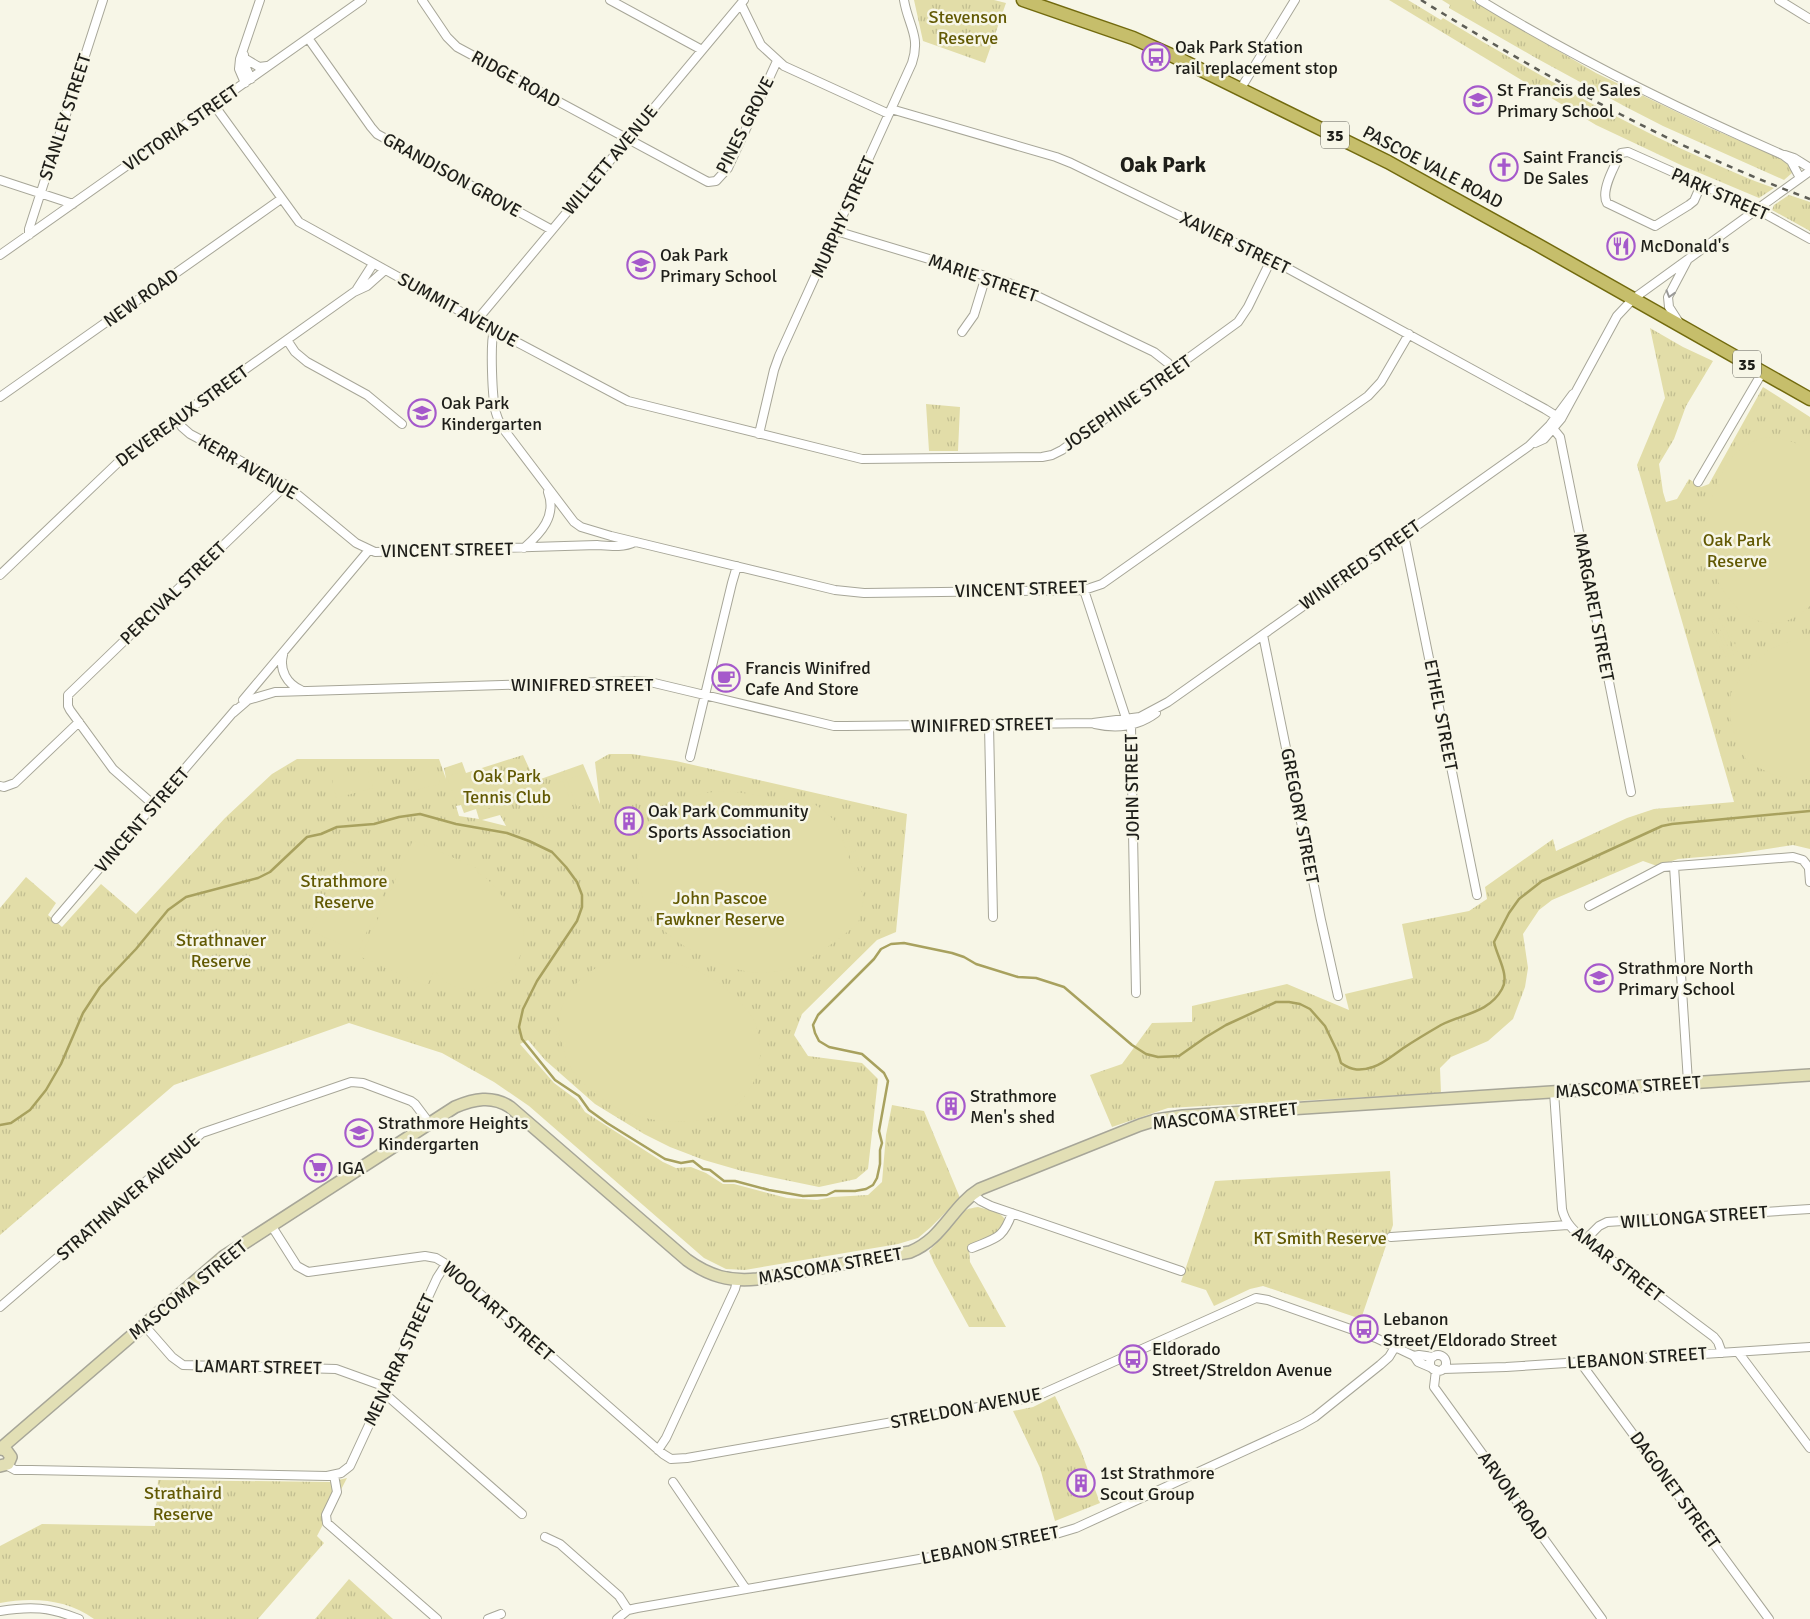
<svg xmlns="http://www.w3.org/2000/svg" width="1810" height="1619" font-family="Signika,sans-serif">
<defs>
<pattern id="grass-tufts" width="24" height="20" patternUnits="userSpaceOnUse" patternTransform="scale(1.25)"><rect width="24" height="20" fill="#e2dda8"/><path d="M3 7l-1-3M5 7V3M7 7l1-3M15 17l-1-3M17 17v-4M19 17l1-3" fill="none" stroke="#c1bd90"/></pattern>
</defs>
<rect width="100%" height="100%" fill="#f7f6e7"/>
<path fill="url(#grass-tufts)" fill-rule="evenodd" d="M914,0H994L1006,3L985,63L923,41Z
M1389,0H1408L1441,20L1443,18C1528,69 1613,118 1704,159C1727,169 1750,180 1774,188L1759,198L1683,166L1596,125Z
M1442,0H1472L1596,73L1710,128L1785,160L1792,168V173L1784,180L1663,126L1626,107L1536,58L1449,8L1450,5Z
M1789,195L1810,202V231L1772,210L1774,205Z
M1650,328L1683,347L1713,361L1686,406L1674,439L1659,464L1663,492L1666,502L1677,499L1689,479L1701,487L1709,484L1763,387L1810,417V849L1793,845L1735,854L1678,859L1657,866L1643,861L1552,900L1539,910L1523,934L1528,968L1525,987L1513,1019L1488,1041L1451,1057L1440,1068L1441,1093L1168,1108L1112,1127L1090,1075L1122,1064L1152,1023L1192,1022V1006L1287,984L1349,1010L1345,994L1413,978L1402,924L1469,911L1487,899L1485,887L1553,839L1556,851L1627,818L1654,809L1734,802L1637,465L1665,398Z
M926,404L960,407L958,451H929Z
M609,754H632L676,761L907,814L896,932L877,940L802,1014L794,1035L808,1056L862,1063L878,1079L868,1169L856,1179L819,1187L742,1171L704,1160L670,1147L644,1134L595,1104L545,1060L528,1040L520,1044L554,1083L577,1100L585,1112L663,1162L676,1168L691,1167L706,1173L723,1184H734L787,1198L817,1200L832,1197L868,1195L882,1182L886,1135L892,1105L924,1111L960,1198L931,1227L918,1238L898,1244L745,1270L726,1269L704,1258L529,1106L494,1082L442,1053L349,1023L174,1085L0,1235V908L26,877L56,903L48,915L62,927L101,884L136,914L225,818L272,774L297,759H439L446,779L444,768L462,762L466,773L523,755L535,781L583,764L600,804L595,762ZM461,805L464,813L476,809L479,819L459,816L456,806ZM500,815L506,826L482,820Z
M1390,1171L1393,1225L1361,1319L1263,1286L1250,1289L1214,1306L1206,1290L1181,1282L1215,1181Z
M978,1207C985,1209 995,1211 1001,1215C1018,1228 977,1243 969,1247L970,1262L1006,1327H969L934,1263L929,1251C941,1240 955,1217 966,1210C970,1208 973,1208 978,1207Z
M1055,1396L1081,1451L1100,1503L1055,1521L1040,1468L1013,1411L1033,1407Z
M347,1478L317,1536L324,1543L258,1619H94C67,1599 32,1597 0,1603V1546L42,1524L155,1526L158,1480L330,1482Z
M349,1579L393,1619H315Z"/>
<path fill="#e2dda8" d="M1765,437C1783,439 1797,440 1810,454V606C1762,650 1719,601 1707,553C1702,532 1708,509 1715,489C1724,463 1738,445 1765,437Z
M1723,615L1738,652L1736,653L1720,616Z
M1719,618L1734,655L1732,656L1716,619Z
M1716,619L1731,656L1729,657L1713,620Z
M1711,620L1726,657L1724,658L1708,621Z
M1810,637V779H1795L1776,776L1749,763L1738,748L1730,717L1731,693L1746,670L1770,649L1793,640Z
M435,765L440,784L403,793L399,775Z
M517,768L527,795L514,800L504,772Z
M368,769L373,788L336,798L332,779Z
M460,772L470,800L457,804L447,777Z
M500,774L510,801L497,806L488,778Z
M580,775L590,803L577,807L567,780Z
M483,779L493,807L480,811L470,784Z
M563,781L573,808L560,813L551,785Z
M547,787L557,815L544,819L534,792Z
M728,791L800,801L812,803L822,809L835,821L864,898L858,924C832,943 805,968 773,972C755,975 737,970 721,964C697,954 670,941 655,920C642,901 634,878 638,855C640,845 641,835 647,826C663,800 699,792 728,791Z
M849,833L864,874L862,875L847,834Z
M845,834L860,875L857,876L842,835Z
M413,840L479,869L477,872C488,878 495,887 502,896C509,904 517,911 521,920C535,960 496,1000 456,987C447,984 441,977 434,971L427,986L361,957Z
M343,858L390,878L358,952L311,931Z
M645,958C682,962 714,974 739,1001C744,1007 750,1012 753,1019C769,1052 758,1094 726,1112C707,1122 683,1123 663,1121C638,1118 617,1111 597,1095C586,1086 574,1075 567,1061C564,1056 565,1049 562,1043C558,1036 551,1029 546,1022L548,1020L560,1036C553,1003 579,972 610,962C622,959 633,959 645,958Z"/>
<g fill="none" stroke-linecap="round" stroke-linejoin="round">
<path stroke="#a8a15e" stroke-width="2.5" d="M0,1125L11,1123L30,1110L46,1090L61,1064L83,1013L100,987L136,949L168,910L186,897L258,878L270,872L307,837L321,834L337,827L374,824L399,817L420,814L456,824L507,833L529,841L552,852L566,867L577,882L582,895V907L577,921L537,981L523,1009L519,1027L522,1039L555,1080L579,1096L589,1110L607,1123L665,1159L681,1163L693,1161L703,1169L710,1170L724,1181H735L769,1190L803,1196L827,1195L835,1191H855L866,1189L873,1185L877,1178L880,1164V1150L882,1143L879,1131L888,1081L884,1073L862,1054L829,1047L819,1041L815,1033L813,1025L818,1015L874,959L881,949L891,944L904,943L952,953L964,957L976,964L1018,977L1036,978L1064,987L1132,1045L1146,1054L1158,1057L1179,1056L1206,1037L1226,1025L1276,1002H1289L1300,1004L1310,1009L1325,1026L1338,1053L1341,1063C1352,1071 1361,1071 1373,1067C1385,1063 1394,1054 1405,1047C1417,1039 1429,1032 1441,1025C1462,1014 1489,1013 1502,989C1510,975 1497,957 1494,942L1509,913L1519,899L1542,881L1662,826L1672,824L1810,811"/>
<g stroke="#a7a698" stroke-width="10">
<path id="street" d="M422,0L447,37L457,47L708,182L716,181L728,168L777,61
M610,0L702,50
M1480,0C1578,60 1678,109 1783,155L1791,161L1800,178
M1779,0L1810,19
M741,4L761,45L784,66L889,114
M308,38L371,127L377,134L552,230
M244,55V63L251,79
M244,58L259,67L267,66
M245,83L239,69L240,59L260,0
M1241,88L1295,0
M214,105L299,222L494,330L628,401L862,459L1042,457L1052,455L1062,450L1238,322L1248,307L1271,260
M891,109L1056,157L1071,163L1287,268L1545,409L1561,419
M1785,155L1794,158L1810,168
M0,180L73,204
M1701,185L1694,201L1689,205L1655,226L1607,203C1600,191 1615,165 1621,153L1628,152L1758,210L1810,239
M836,231L1012,284L1154,352L1168,363L1173,370
M29,235V229L103,0
M0,255L362,0
M357,289L373,264
M477,320L744,0
M1678,321L1669,307L1668,297L1687,261
M494,330C490,343 492,399 496,413C498,420 501,426 505,431L574,522L581,527L611,536L835,590L864,593L1084,590L1102,584L1368,396L1381,382L1409,334
M962,332L974,315L986,276
M287,340L295,352L307,362L367,395L402,424
M0,397L281,199
M176,418L182,427L190,434L286,485L356,543L375,552L597,545C610,546 623,548 635,542
M1551,426L1560,437L1631,792
M759,434L774,370L779,356L912,63C921,36 908,25 904,0
M1535,443L1544,439L1561,419L1617,316L1633,299L1810,171
M1698,482L1762,373
M1404,535L1477,895
M524,548C541,533 557,516 548,492
M0,575L129,452L354,292L367,286L385,270
M1084,590L1126,718L1131,726L1136,993
M1263,635L1321,920L1338,996
M283,655C279,670 287,684 301,690
M243,700L369,550
M233,713L248,700L275,692L636,681L650,682L692,692L834,726H846L1093,723L1140,717L1168,702L1529,446L1550,425L1573,394
M1095,724C1117,729 1137,727 1156,713
M989,725L993,917
M690,757L732,583L737,566
M0,786L4,787L15,783L79,722
M155,806L113,769L70,710L68,706V695L286,485
M1674,866L1688,1082
M1809,869L1810,882
M1589,906L1663,867L1793,857L1803,860L1810,869
M56,919L236,709
M1554,1092L1562,1209C1565,1223 1574,1231 1585,1240L1714,1337L1718,1342L1722,1353
M972,1194L981,1201L991,1206L1181,1271
M271,1225L297,1266L308,1272L425,1256L436,1258L446,1264L663,1454L671,1459L687,1458L1035,1397L1256,1298L1268,1300L1376,1338L1414,1356L1418,1362L1432,1368
M1391,1237L1568,1225
M1585,1240L1599,1226L1607,1222L1810,1209
M972,1248C996,1238 1003,1239 1012,1213
M0,1307L202,1133L351,1082L363,1083L411,1101L415,1104L430,1124
M144,1325L172,1357L183,1365L336,1369L386,1387
M1738,1352L1810,1448
M1430 1363a8 8 0 1 1 16 0a8 8 0 1 1-16 0Z
M1414,1356L1419,1355L1433,1357
M1580,1362L1769,1619
M1443,1369L1506,1367L1810,1347
M1436,1370L1434,1387L1602,1619
M384,1393L522,1514
M658,1450L666,1438L735,1289L737,1281
M6,1465L15,1470H31L327,1476L341,1473L350,1466L437,1278L446,1264
M334,1475L337,1492L326,1515L327,1523L437,1619
M673,1482L746,1589
M545,1537L560,1544L619,1596L628,1610
M0,1611C31,1606 50,1607 79,1619
M488,1619L501,1614
M617,1619L628,1610L637,1608L1046,1537L1076,1528L1301,1425L1315,1417L1380,1365L1389,1357L1395,1347"/>
</g>
<g stroke="#a7a698" stroke-width="14">
<path id="secondary" d="M0,1449L223,1257L455,1107C474,1099 492,1095 510,1107L687,1260C709,1276 730,1282 757,1279L910,1252C944,1238 951,1207 980,1189L1140,1125L1156,1120L1183,1116L1810,1075
M0,1449L6,1450L11,1457L8,1464L0,1466"/>
</g>
<g stroke="#726a0e" stroke-width="15">
<path id="primary" d="M1023,0L1133,38L1171,55L1388,162L1538,245L1810,399"/>
</g>
<use href="#street" stroke="#fff" stroke-width="8"/>
<use href="#secondary" stroke="#e2dfb5" stroke-width="11"/>
<use href="#primary" stroke="#c6be6b" stroke-width="12"/>
<path stroke="#5e5e56" stroke-width="2.5" stroke-dasharray="6 6" stroke-linecap="butt" d="M1421,0C1545,77 1673,148 1810,199"/>
</g>
<defs><path id="oneway-chevron" d="M-2-3.5L2.5 0L-2 3.5" fill="none" stroke-width="1.6" stroke-linecap="round" stroke-linejoin="round" transform="scale(1.25)"/></defs>
<use stroke="#9a9a98" href="#oneway-chevron" transform="translate(1670 294) rotate(107)"/>
<defs>
<g id="bus-ring" transform="scale(1.4375)"><circle r="9.5" fill="#f7f6e7" stroke="#a559cb" stroke-width="1.5"/><path d="M-5-6H5V4H4V6H2V4H-2V6H-4V4H-5ZM-3.5-4V0h7V-4ZM-3.5 1.2v1.5H-2V1.2ZM2 1.2v1.5H3.5V1.2Z" fill="#a559cb"/></g>
<g id="school-ring" transform="scale(1.4375)"><circle r="9.5" fill="#f7f6e7" stroke="#a559cb" stroke-width="1.5"/><path d="M0-5L7-2L0 1L-7-2ZM-4 1L0 2.5L4 1V4Q0 6-4 4Z" fill="#a559cb"/></g>
<g id="church-ring" transform="scale(1.4375)"><circle r="9.5" fill="#f7f6e7" stroke="#a559cb" stroke-width="1.5"/><path d="M-1.2-6h2.4v3.5h3.3v2.4h-3.3V6h-2.4V-.1h-3.3v-2.4h3.3Z" fill="#a559cb"/></g>
<g id="restaurant-ring" transform="scale(1.4375)"><circle r="9.5" fill="#f7f6e7" stroke="#a559cb" stroke-width="1.5"/><path d="M-5-6h1v4h1v-4h1v4h1v-4h1v5L-1.5 .5V6h-2V.5L-5-1ZM5-6V6H3V1.5H1.5Q1.5-4 5-6Z" fill="#a559cb"/></g>
<g id="cafe-ring" transform="scale(1.4375)"><circle r="9.5" fill="#f7f6e7" stroke="#a559cb" stroke-width="1.5"/><path d="M-5.5-4.5H6V0H3Q3 3.5 0 3.5H-2.5Q-5.5 3.5-5.5 0ZM3-3.2v2h1.7v-2ZM-6 4.5H4V6H-6Z" fill="#a559cb"/></g>
<g id="building-ring" transform="scale(1.4375)"><circle r="9.5" fill="#f7f6e7" stroke="#a559cb" stroke-width="1.5"/><path d="M-4-6H4V6H1V3H-1V6H-4ZM-2.5-4.3h1.7v1.8h-1.7ZM.8-4.3h1.7v1.8H.8ZM-2.5-1h1.7V.8h-1.7ZM.8-1h1.7V.8H.8Z" fill="#a559cb"/></g>
<g id="supermarket-ring" transform="scale(1.4375)"><circle r="9.5" fill="#f7f6e7" stroke="#a559cb" stroke-width="1.5"/><path d="M-6-5.5h2.5l.6 2H6L4.5 2H-2.5L-4.4-4H-6ZM-1.5 3.2a1.3 1.3 0 1 0 .1 0ZM3 3.2a1.3 1.3 0 1 0 .1 0Z" fill="#a559cb"/></g>
</defs>
<g fill-rule="evenodd">
<use href="#bus-ring" x="1156" y="57"/>
<use href="#school-ring" x="1478" y="100"/>
<use href="#church-ring" x="1504" y="167"/>
<use href="#restaurant-ring" x="1621" y="246"/>
<use href="#school-ring" x="641" y="265"/>
<use href="#school-ring" x="422" y="413"/>
<use href="#cafe-ring" x="726" y="678"/>
<use href="#building-ring" x="629" y="821"/>
<use href="#school-ring" x="1599" y="978"/>
<use href="#building-ring" x="951" y="1106"/>
<use href="#school-ring" x="359" y="1133"/>
<use href="#supermarket-ring" x="318" y="1168"/>
<use href="#bus-ring" x="1364" y="1329"/>
<use href="#bus-ring" x="1133" y="1359"/>
<use href="#building-ring" x="1081" y="1483"/>
</g>
<g text-anchor="middle" stroke-width="5" stroke-linejoin="round" paint-order="stroke">
<g fill="#f7f6e7" stroke="#5f5f57" stroke-width="1">
<rect x="1321" y="121.5" width="28" height="27" rx="4"/>
<rect x="1733" y="350.5" width="28" height="27" rx="4"/>
</g>
<g font-size="16" font-weight="bold" fill="#1e1e19">
<text x="1335" y="141">35</text>
<text x="1747" y="370">35</text>
</g>
<g font-size="18" fill="#625903" stroke="#f7f6e7">
<text x="968" y="23">Stevenson<tspan x="968" dy="21">Reserve</tspan></text>
<text x="1737" y="546">Oak Park<tspan x="1737" dy="21">Reserve</tspan></text>
<text x="507" y="782">Oak Park<tspan x="507" dy="21">Tennis Club</tspan></text>
<text x="344" y="887">Strathmore<tspan x="344" dy="21">Reserve</tspan></text>
<text x="720" y="904">John Pascoe<tspan x="720" dy="21">Fawkner Reserve</tspan></text>
<text x="221" y="946">Strathnaver<tspan x="221" dy="21">Reserve</tspan></text>
<text x="1320" y="1244">KT Smith Reserve</text>
<text x="183" y="1499">Strathaird<tspan x="183" dy="21">Reserve</tspan></text>
</g>
<g font-size="18" fill="#1e1e19" stroke="#f7f6e7" text-anchor="start">
<text x="1175" y="53">Oak Park Station<tspan x="1175" dy="21">rail replacement stop</tspan></text>
<text x="1497" y="96">St Francis de Sales<tspan x="1497" dy="21">Primary School</tspan></text>
<text x="1523" y="163">Saint Francis<tspan x="1523" dy="21">De Sales</tspan></text>
<text x="1640" y="252">McDonald's</text>
<text x="660" y="261">Oak Park<tspan x="660" dy="21">Primary School</tspan></text>
<text x="441" y="409">Oak Park<tspan x="441" dy="21">Kindergarten</tspan></text>
<text x="745" y="674">Francis Winifred<tspan x="745" dy="21">Cafe And Store</tspan></text>
<text x="648" y="817">Oak Park Community<tspan x="648" dy="21">Sports Association</tspan></text>
<text x="1618" y="974">Strathmore North<tspan x="1618" dy="21">Primary School</tspan></text>
<text x="970" y="1102">Strathmore<tspan x="970" dy="21">Men's shed</tspan></text>
<text x="378" y="1129">Strathmore Heights<tspan x="378" dy="21">Kindergarten</tspan></text>
<text x="337" y="1174">IGA</text>
<text x="1383" y="1325">Lebanon<tspan x="1383" dy="21">Street/Eldorado Street</tspan></text>
<text x="1152" y="1355">Eldorado<tspan x="1152" dy="21">Street/Streldon Avenue</tspan></text>
<text x="1100" y="1479">1st Strathmore<tspan x="1100" dy="21">Scout Group</tspan></text>
</g>
<g font-size="18" fill="#1e1e19" stroke="#f7f6e7">
<text transform="translate(516 79) rotate(29)" y="6">RIDGE ROAD</text>
<text transform="translate(65 117) rotate(-72)" y="6">STANLEY STREET</text>
<text transform="translate(745 125) rotate(-63)" y="6">PINES GROVE</text>
<text transform="translate(181 128) rotate(-35)" y="6">VICTORIA STREET</text>
<text transform="translate(610 160) rotate(-50)" y="6">WILLETT AVENUE</text>
<text transform="translate(1433 167) rotate(28)" y="6">PASCOE VALE ROAD</text>
<text transform="translate(452 175) rotate(29)" y="6">GRANDISON GROVE</text>
<text transform="translate(1720 194) rotate(24)" y="6">PARK STREET</text>
<text transform="translate(843 217) rotate(-66)" y="6">MURPHY STREET</text>
<text transform="translate(1235 243) rotate(26)" y="6">XAVIER STREET</text>
<text transform="translate(983 278) rotate(19)" y="6">MARIE STREET</text>
<text transform="translate(141 298) rotate(-35)" y="6">NEW ROAD</text>
<text transform="translate(458 310) rotate(29)" y="6">SUMMIT AVENUE</text>
<text transform="translate(1127 403) rotate(-35)" y="6">JOSEPHINE STREET</text>
<text transform="translate(182 416) rotate(-36)" y="6">DEVEREAUX STREET</text>
<text transform="translate(248 467) rotate(30)" y="6">KERR AVENUE</text>
<text transform="translate(447 550) rotate(-1)" y="6">VINCENT STREET</text>
<text transform="translate(1360 565) rotate(-35)" y="6">WINIFRED STREET</text>
<text transform="translate(1021 589) rotate(-2)" y="6">VINCENT STREET</text>
<text transform="translate(173 593) rotate(-44)" y="6">PERCIVAL STREET</text>
<text transform="translate(1594 607) rotate(79)" y="6">MARGARET STREET</text>
<text x="582" y="691">WINIFRED STREET</text>
<text transform="translate(1441 715) rotate(79)" y="6">ETHEL STREET</text>
<text transform="translate(982 725) rotate(-1)" y="6">WINIFRED STREET</text>
<text transform="translate(1132 787) rotate(-91)" y="6">JOHN STREET</text>
<text transform="translate(1300 816) rotate(79)" y="6">GREGORY STREET</text>
<text transform="translate(142 820) rotate(-49)" y="6">VINCENT STREET</text>
<text transform="translate(1628 1087) rotate(-4)" y="6">MASCOMA STREET</text>
<text transform="translate(1225 1116) rotate(-6)" y="6">MASCOMA STREET</text>
<text transform="translate(128 1197) rotate(-41)" y="6">STRATHNAVER AVENUE</text>
<text transform="translate(1694 1217) rotate(-4)" y="6">WILLONGA STREET</text>
<text transform="translate(1618 1264) rotate(38)" y="6">AMAR STREET</text>
<text transform="translate(830 1266) rotate(-10)" y="6">MASCOMA STREET</text>
<text transform="translate(188 1290) rotate(-39)" y="6">MASCOMA STREET</text>
<text transform="translate(498 1311) rotate(41)" y="6">WOOLART STREET</text>
<text transform="translate(1637 1358) rotate(-4)" y="6">LEBANON STREET</text>
<text transform="translate(399 1360) rotate(-65)" y="6">MENARRA STREET</text>
<text transform="translate(258 1367) rotate(1)" y="6">LAMART STREET</text>
<text transform="translate(966 1408) rotate(-11)" y="6">STRELDON AVENUE</text>
<text transform="translate(1675 1490) rotate(54)" y="6">DAGONET STREET</text>
<text transform="translate(1513 1496) rotate(54)" y="6">ARVON ROAD</text>
<text transform="translate(990 1545) rotate(-11)" y="6">LEBANON STREET</text>
</g>
<g font-size="22" font-weight="bold" fill="#1e1e19" stroke="#f7f6e7">
<text x="1163" y="172">Oak Park</text>
</g>
</g>
</svg>
